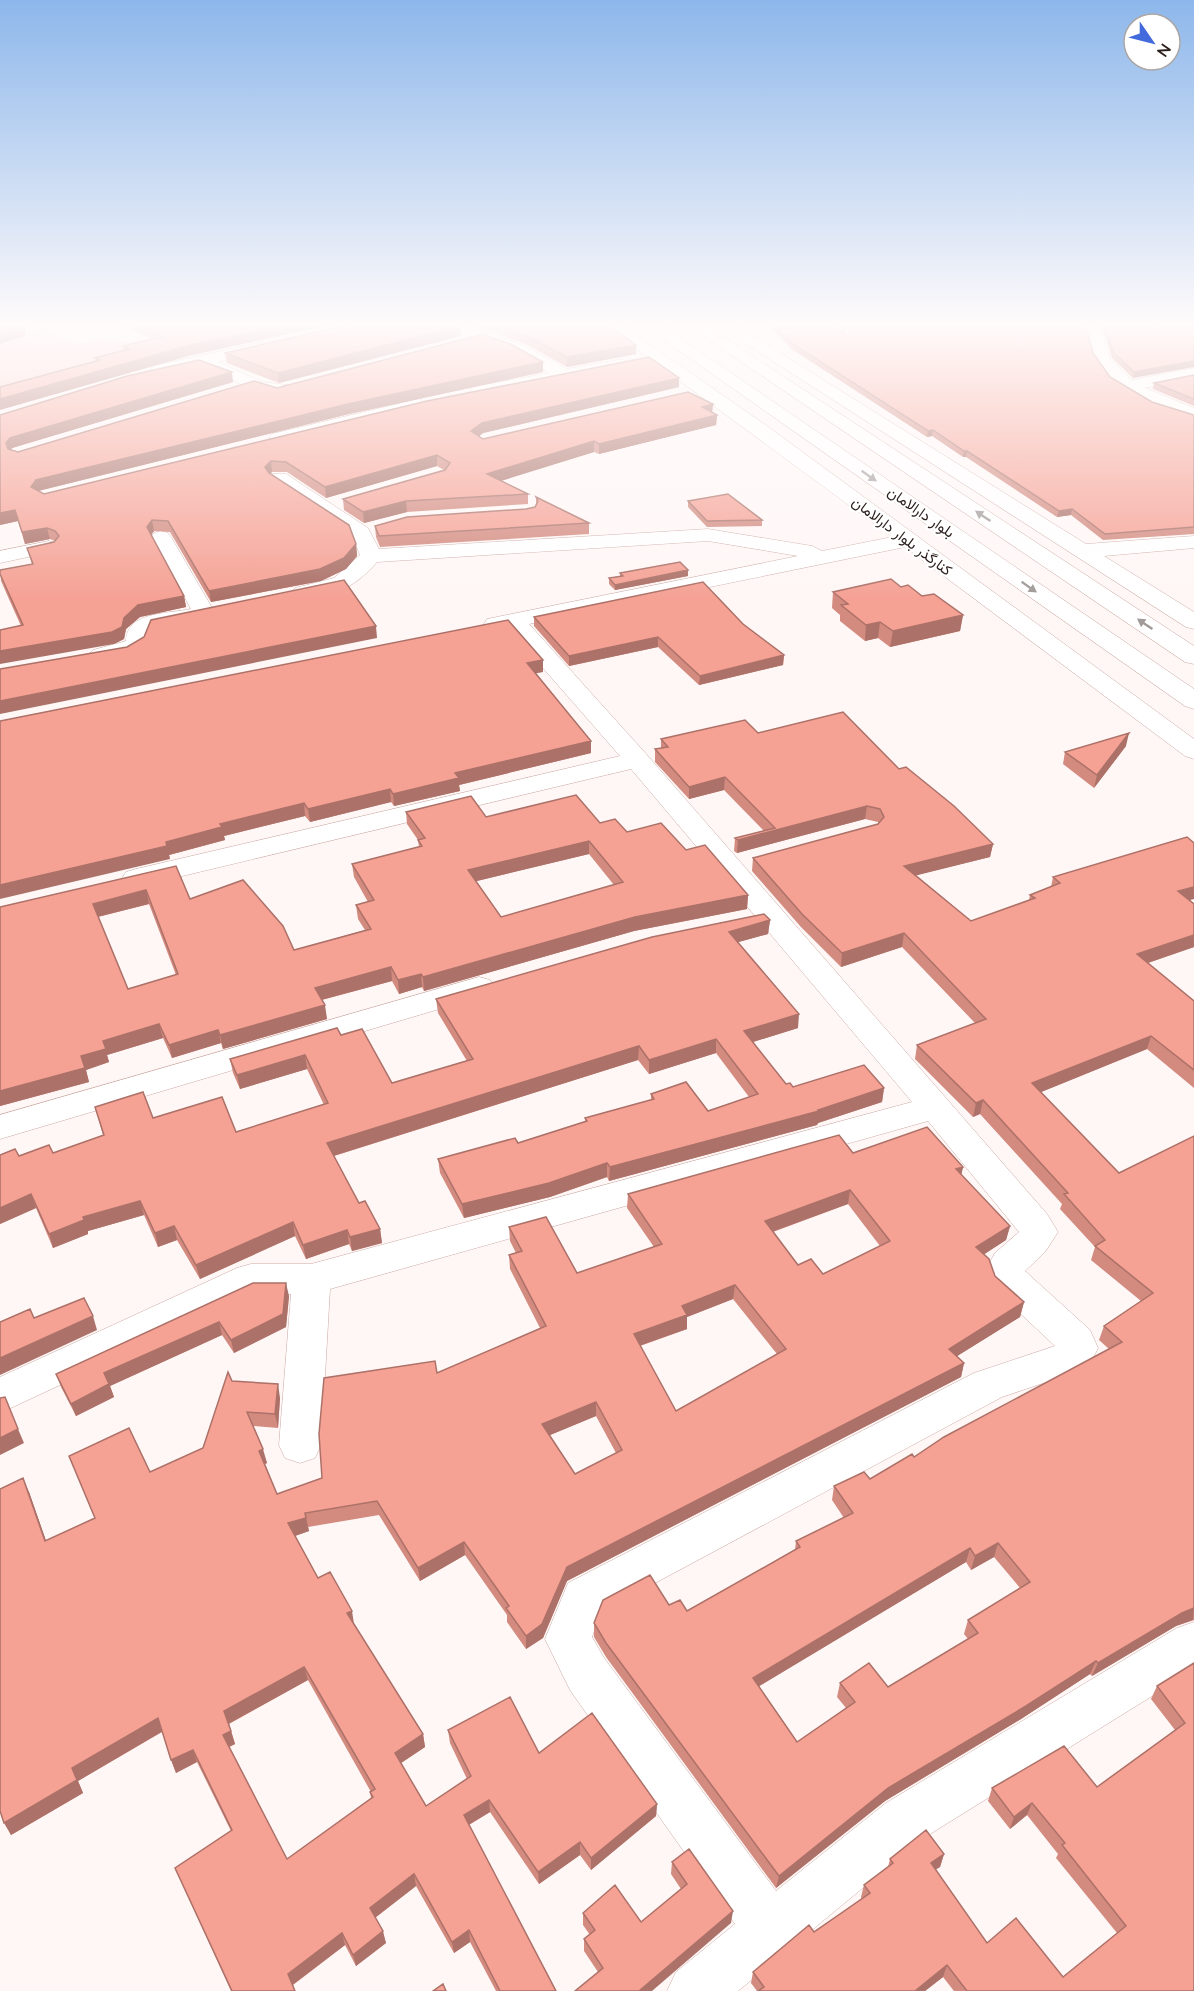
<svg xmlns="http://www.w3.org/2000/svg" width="1194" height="1991" font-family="Quicksand,Vazirmatn,sans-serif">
<rect width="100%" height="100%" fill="#fff7f6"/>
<path fill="#fbd2ca" d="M44,328L78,344L100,339L149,344L0,395V345L31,336L24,333Z"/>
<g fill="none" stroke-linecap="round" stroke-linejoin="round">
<g stroke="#caa9a3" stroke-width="1">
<path id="minor" d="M441,323H461L523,345L567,369L622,359L630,364L622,369L479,396L473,395L470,391L473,387L549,373L511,351L442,326Z
M601,323H619L767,426L1194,739V759L1185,756L905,547L529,624L647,755L1047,1214L1058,1232L1045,1252L1025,1271L1090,1330L1098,1348L1088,1368L1002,1397L601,1612L592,1637L604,1658L776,1891L886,1803L1177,1628L1194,1622V1670L922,1839L738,1991H667L676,1972L735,1924L570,1690L545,1639L568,1583L974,1373L1055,1346L993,1288L986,1269L995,1253L1019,1232L928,1121L330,1289L321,1445L315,1458L300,1463L285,1458L279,1445L291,1294H255L0,1413V1377L237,1268L251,1264H311L912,1102L631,769L136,887L126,884L122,878L126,872L136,869L620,756L508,628L495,631L487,629L484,624L487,619L798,556L708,541L377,562C359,584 325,605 295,598L292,593L295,588L334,578L360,555L352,535L272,482L269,478L272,474H286L368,528L379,549L708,529L812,546L822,551L892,537Z
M714,323H732L1086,544L1194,536V548L1104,556L1194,612V629L1186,627Z
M1085,323H1099L1110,359L1132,380L1194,368V378L1145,388L1194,408V419C1161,411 1107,393 1094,358C1089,347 1088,334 1085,323Z
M268,341L274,343L276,346L274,349L218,362L262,382L296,386L299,390L296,394C258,403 234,375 201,367C190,364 170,372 159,375L151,370L153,366Z
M419,399L428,404L425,408L278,443L269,438L272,434Z
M161,531L168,533L171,537L215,613L212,618L150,630V643C139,658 110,664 93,660L89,655L93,650L126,641C127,611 168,614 191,609L151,537L154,533Z
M49,541L56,543L59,547L56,551L0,563V551Z
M479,977L490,980L495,987L490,994L0,1139V1115Z"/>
</g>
<g stroke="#caa9a3" stroke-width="1">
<path id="major" d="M640,323H658L1194,689V709L1185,706Z
M684,323H702L1194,646V664L1185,662Z"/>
</g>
<use href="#minor" fill="#fff" fill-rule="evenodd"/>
<use href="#major" fill="#fff" fill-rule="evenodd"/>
</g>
<path fill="#d38a7f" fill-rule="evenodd" d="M120,323H339L192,355L95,361V358L124,350L123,346L151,339Z
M466,323H606L636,354L567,367L524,343Z
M766,323H832L842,333L840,323H1085L1093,353L1110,377L1152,402L1194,415V534L1103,540L1071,515L1057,517L966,457H963L932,436L927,437L793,350Z
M1101,323H1112L1123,328L1155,326L1133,378L1112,358Z
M460,326L461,336L279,383L227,363L225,353Z
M543,362V372L349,414L38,491L44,494L679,387L483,433L479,436L483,439L713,404L712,412L717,415L716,425L599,454L594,452L501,480L528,494V504L407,512L364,523L344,510L343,499L444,470L437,466L326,498L287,472H272L270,474L356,544L357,556L346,569L321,581L211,602L170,532L154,531L151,535L184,596L186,607L140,617L126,629L124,639L114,644L21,626L1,581L0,570L32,564L27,548L54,542L55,541L50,539L25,544L18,521L0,525V415L233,382L12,448L11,450L18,452L277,388Z
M1194,375V406L1153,389L1154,383Z
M536,497L589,523V534L380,547L376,537L375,526L526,509L535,507L536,505Z
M688,501L762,520V526L707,527L688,507Z
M688,570V576L615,590L609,584V578L620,576V573Z
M901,587L963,615L960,631L890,647L878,638L865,641L840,621V615L832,608L833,592Z
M534,617L743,624L784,655L783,665L699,685L658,647L569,666L534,626Z
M543,672L536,673L591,741V753L459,785L460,791L394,806L391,802L310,822L305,816L224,836L225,840L169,855L170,859L0,721Z
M758,733L899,769L993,844L990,857L916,875L971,921L1029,900L1030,895L1051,887L1053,877L1190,900L1194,904V947L1148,963L1194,1001V1088L1147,1049L1041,1092L1119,1173L1194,1136V1620L1176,1626L1092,1676L1090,1674L1021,1719L885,1801L776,1888L606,1657L594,1637V1623L669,1605L687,1611L795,1550L796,1541L844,1518L832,1500L834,1486L870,1479L914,1457L1109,1349L1099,1340L1104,1326L1141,1301L1091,1260L1095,1247L1060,1209L1062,1204L980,1114L973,1117L915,1059L917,1045L975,1023L902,947L841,967L801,927L752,871L753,858L879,824L878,822L865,819L737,853L734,851L735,838L764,831L724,790L689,799L655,762V749L661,748V739ZM994,1557L1020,1588L968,1620L964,1634L968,1639L888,1687L840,1683L837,1697L846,1708L797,1742L759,1686L966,1562L971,1570Z
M1126,746L1094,788L1063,764L1065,752Z
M406,812L486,817L600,823L627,832L686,850L748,895L747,909L634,931L424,991L422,987L399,994L392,981L322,1000L327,1019L223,1049L221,1043L172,1058L163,1038L107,1055L109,1062L86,1070L89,1082L0,1106V907L176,866L190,899L294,950L365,930L358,919L356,905L368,902L354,877L352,864L419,847L418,840L407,824ZM589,854L614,885L501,917L476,881ZM149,904L176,975L128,989L98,917Z
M770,920L768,934L738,942L798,1028L753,1042L786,1084L793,1087L884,1088L882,1102L818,1123L817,1125L609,1181L607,1177L550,1197L464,1218L440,1173L438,1159L518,1143L585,1122V1118L651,1100V1094L708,1111L749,1097L716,1053L649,1074L638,1060L334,1156L359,1203L380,1229L382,1243L352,1251L349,1244L306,1259L295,1236L200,1279L177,1240L158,1247L144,1215L88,1231V1234L53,1248L36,1208L0,1224V1155L19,1156L53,1153L103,1135L95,1107L236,1132L324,1105L307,1069L240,1089L233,1073L230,1059L341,1035L392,1083L467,1061L438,1013L436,999Z
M853,1153L963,1167L961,1175L1010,1226L1006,1240L983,1255L995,1276L1024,1302L1020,1317L957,1356L964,1363L961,1377L567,1581L543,1638L526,1649L507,1622V1615L465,1555L420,1581L379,1515L308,1527L309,1531L295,1536L318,1578L354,1624L423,1734L425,1747L401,1763L426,1806L467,1779L450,1743L448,1730L539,1753L657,1804L656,1816L591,1870L580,1855L539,1884L490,1812L469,1825L556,1991H496L470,1942L454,1953L416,1886L375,1918L386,1943L356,1966L345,1945L293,1985L295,1991H231L175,1868L231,1831L197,1762L176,1773L162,1732L78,1781L83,1793L11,1835L2,1815L29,1492L46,1541L95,1519L69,1456L150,1472L203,1448L232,1381L280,1398L278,1428L253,1426L267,1463L265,1464L277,1494L322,1478L437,1373L540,1328L510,1269L509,1255L516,1253L510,1241L509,1227L577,1273L654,1247L627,1208L628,1194ZM848,1204L880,1246L823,1274L798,1265L773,1232ZM733,1299L777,1354L676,1411L640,1346L687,1329V1317ZM596,1416L616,1453L575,1474L550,1435ZM308,1680L371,1792H370L371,1798L287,1859L229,1747L235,1744L229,1724Z
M289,1296L286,1327L234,1353L222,1335L110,1386L114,1397L76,1416L61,1387L56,1374Z
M1194,1663V1991H954L943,1977L925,1991H757L751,1983L753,1972L862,1899L861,1897L864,1885L888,1867L890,1859L944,1854L940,1867L935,1869L987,1943L1063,1977L1117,1933L1056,1858L1058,1854L1027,1815L1010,1829L988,1801L992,1788L1097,1787L1175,1730L1151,1699L1157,1686Z
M672,1862L731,1923L598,1972L584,1951V1939L590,1935L583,1925V1913L641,1922L681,1889L671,1874Z"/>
<path fill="#ac7168" d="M12,323H46L24,328L26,336L0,344V334Z
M296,323H339L192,355L0,410V399L191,345Z
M460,326L461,336L279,383L278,373Z
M636,345V354L567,367V357Z
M1194,361V367L1133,378L1134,372Z
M543,362V372L349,414L38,491L31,487L36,480L348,404Z
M232,372L233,382L12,448L9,453L6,443L10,438Z
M679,378V387L483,433L472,442L471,431L482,423Z
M713,404L712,414L702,407Z
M717,415L716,425L599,454V444Z
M933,430L932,436L927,437L928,431Z
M594,441V452L488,485L487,474Z
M964,451H967L966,457H963Z
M437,455V466L326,498L325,487Z
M271,461L272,472L267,478L265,467Z
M406,501L407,512L364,523L363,512Z
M1072,509L1071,515L1057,517L1059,511Z
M15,510L18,521L0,525V513Z
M152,520L154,531L149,538L147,527Z
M47,528L50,539L25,544L22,532Z
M356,544L357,556L346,569L321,581L211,602L209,591Z
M688,570V576L615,590V585Z
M184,596L186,607L140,617L126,629L124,639L114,644L0,664V651L124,618L138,605Z
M963,615L960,631L890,647L893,631Z
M880,622L878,638L865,641L866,625Z
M376,626L377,638L0,714V701Z
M658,637V647L569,666V656Z
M784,655L783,665L699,685L700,676Z
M543,660V672L527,675V663Z
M1129,733L1126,746L1094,788L1097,775Z
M591,741V753L459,785L460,791L394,806L393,794L455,773Z
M725,777L724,790L689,799V787Z
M390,789L391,802L310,822L308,809Z
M304,803L305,816L224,836L225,840L169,855L170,859L0,899V885L166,842L220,824Z
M867,806L865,819L737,853L738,840Z
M589,841V854L469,883L468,870Z
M993,844L990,857L902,879L904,866Z
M1194,887V899L1175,904L1178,891Z
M146,890L149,904L97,917L93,904Z
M748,895L747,909L634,931L424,991L423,977L635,917Z
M770,920L768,934L728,945L729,932Z
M904,933L902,947L841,967L842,953Z
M1194,935V947L1133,968L1137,954Z
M391,967L392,981L317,1001L315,988Z
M421,974L422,987L399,994L398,980Z
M325,1005L327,1019L223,1049L220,1035Z
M799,1014L798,1028L743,1045L744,1031Z
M159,1024L163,1038L107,1055L109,1062L86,1070L89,1082L0,1106V1091L81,1056L103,1041Z
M218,1030L221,1043L172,1058L169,1045Z
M1151,1036L1147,1049L1029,1097L1032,1083Z
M716,1039V1053L649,1074V1060Z
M639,1046L638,1060L330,1157L327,1143Z
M305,1055L307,1069L240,1089L237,1075Z
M884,1088L882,1102L818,1123L817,1125L609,1181L610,1167L818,1110Z
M983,1100L980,1114L973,1117L976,1103Z
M607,1163V1177L550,1197L464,1218L462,1204Z
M963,1167L960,1181L956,1169Z
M850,1190L848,1204L763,1235L765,1221Z
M31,1194L36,1208L0,1224V1208Z
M140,1201L144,1215L88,1231V1234L53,1248L49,1234L83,1217Z
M293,1222L295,1236L200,1279L196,1265Z
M174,1226L177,1240L158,1247L155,1233Z
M1010,1226L1006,1240L972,1262L976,1247Z
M380,1229L382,1243L352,1251L350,1237Z
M347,1230L349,1244L306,1259L303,1245Z
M286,1283L289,1296L286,1327L234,1353L231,1340Z
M735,1285L733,1299L687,1317V1329L633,1348L634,1334L682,1306Z
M1024,1302L1020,1317L946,1363L949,1349Z
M93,1316L97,1330L0,1375V1358Z
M219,1322L222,1335L110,1386L114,1397L76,1416L71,1404L104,1373Z
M964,1363L961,1377L567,1581L543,1638L526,1649V1636L567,1567Z
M278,1384L280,1398L278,1428L275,1414Z
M596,1402V1416L543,1438L542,1424Z
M18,1429L24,1443L0,1455V1438Z
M263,1449L267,1463L263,1465L259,1451Z
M23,1478L29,1492L51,1555L45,1541Z
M305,1513L309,1531L292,1537L288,1523Z
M464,1542L465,1555L420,1581L418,1568Z
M998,1543L994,1557L971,1570L975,1556Z
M970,1548L966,1562L751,1691L753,1678Z
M1194,1608L1193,1620L1176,1626L1092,1676L1098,1663L1182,1613Z
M352,1611L354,1624L347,1613Z
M1096,1661L1090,1674L1021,1719L885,1801L776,1888L779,1876L888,1788Z
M304,1667L308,1680L228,1724L224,1711Z
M158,1718L163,1731L78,1781L83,1793L11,1835L4,1823L72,1768Z
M231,1731L235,1744L227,1748L223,1735Z
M423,1734L425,1747L398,1765L395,1753Z
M193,1750L197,1762L176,1773L171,1760Z
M489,1800L490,1812L465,1827L464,1815Z
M1032,1803L1027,1815L1010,1829L1014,1817Z
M657,1804L656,1816L591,1870V1858Z
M580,1842V1855L539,1884L538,1872Z
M944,1854L940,1867L927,1875L931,1863Z
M414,1874L416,1886L372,1920L370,1908Z
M733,1911L731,1923L652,1991H639Z
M469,1930L470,1942L454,1953L452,1942Z
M383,1931L386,1943L356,1966L353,1955Z
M342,1933L345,1945L291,1986L288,1974Z
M947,1965L943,1977L925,1991H915Z"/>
<path fill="#f5a194" stroke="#ac7168" stroke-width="1.5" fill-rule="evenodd" d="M0,323H14L24,327L0,334Z
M136,323H296L191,345L0,399V387L100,360L95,358L129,349L123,346L162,337Z
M356,323H450L460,326L278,373L225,353Z
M492,323H606L636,345L567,357L523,334Z
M771,323H832L844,334L842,323H1085L1093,353L1110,377L1152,402L1194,415V527L1105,534L1072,509L1059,511L967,451H964L933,430L928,431L793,344Z
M1104,323H1112L1123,328L1148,323L1155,326L1176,323H1194V361L1134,372L1113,352Z
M483,334L510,344L543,362L348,404L36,480L31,487L44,494L427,401L649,357L679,378L482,423L471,431L483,439L688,392L713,404L702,407L717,415L599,444L594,441L487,474L528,494L406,501L363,512L343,499L445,470L450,463L437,455L325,487L286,462L271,461L265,467L269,473L349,525L356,544L344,558L320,569L209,591L168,521L152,520L147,527L184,596L138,605L124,618L122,627L112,632L0,651V630L23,625L0,574V570L33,564L27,548L54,542L59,536L55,531L47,528L22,532L15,510L0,513V415L127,376L199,360L232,372L10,438L6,443L8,449L18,452L254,381L277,388Z
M1194,375V399L1154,383Z
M728,494L762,520L707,521L688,501Z
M536,497L589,523L379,536L375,526L407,517L526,509L535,507L538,501Z
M680,562L688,570L615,585L609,578L623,576L620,573Z
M891,579L901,587L908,585L922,596L934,594L963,615L893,631L880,622L866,625L841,605L848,604L833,592Z
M344,580L376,626L0,701V669L127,647L144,637L151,620Z
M703,582L743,624L784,655L700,676L658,637L569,656L534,617Z
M508,620L543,660L527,663L591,741L455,773L459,778L393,794L390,789L308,809L304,803L220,824L222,827L166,842L167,846L0,885V721Z
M843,712L899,769L906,767L954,806L993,844L904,866L971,921L1035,898L1030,895L1060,883L1053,877L1187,837L1194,843V887L1178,891L1194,904V935L1137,954L1194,1001V1070L1151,1036L1032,1083L1119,1173L1194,1136V1608L1182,1613L1098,1663L1096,1661L1026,1706L888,1788L779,1876L606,1643L594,1623L603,1600L650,1575L669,1605L680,1600L687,1611L800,1547L796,1541L853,1513L834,1486L864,1472L870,1479L912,1454L914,1457L944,1437L1122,1342L1104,1326L1153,1293L1095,1246L1105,1240L1064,1194L1068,1193L983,1100L976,1103L917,1045L986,1019L983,1016L904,933L842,953L802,914L753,858L878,824L884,817L880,809L867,806L738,840L735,838L775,828L725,777L689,787L655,749L668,747L661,739L745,720L758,733ZM998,1543L1030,1582L968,1620L978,1633L888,1687L869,1663L840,1683L855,1702L797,1742L753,1678L970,1548L975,1556Z
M1129,733L1097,775L1065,752Z
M576,795L600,823L615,819L627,832L661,823L686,850L705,845L748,895L635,917L423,977L421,974L398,980L391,967L315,988L325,1005L220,1035L218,1030L169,1045L159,1024L103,1041L106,1049L81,1056L85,1068L0,1091V907L176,866L190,899L243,880L283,926L294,950L371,929L356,905L374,900L352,864L422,846L418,840L425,838L406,812L471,796L486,817ZM589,841L623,882L501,917L468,870ZM146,890L178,974L128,989L93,904Z
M764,914L770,920L729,932L799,1014L744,1031L786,1084L790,1083L793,1087L864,1065L884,1088L818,1110L819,1111L610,1167L607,1163L549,1183L462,1204L438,1159L515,1138L518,1143L587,1121L585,1118L654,1099L651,1094L686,1082L708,1111L758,1094L716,1039L649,1060L639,1046L327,1143L359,1203L365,1201L380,1229L350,1237L347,1230L303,1245L293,1222L196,1265L174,1226L155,1233L140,1201L83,1217L84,1220L49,1234L31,1194L0,1208V1155L15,1149L19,1156L49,1145L53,1153L104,1135L95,1107L143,1092L153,1118L222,1097L236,1132L328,1103L305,1055L237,1075L230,1059L337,1028L341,1035L362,1029L392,1083L473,1059L436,999L652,937Z
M927,1127L963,1167L956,1169L1010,1226L976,1247L989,1259L995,1276L1024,1302L949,1349L964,1363L567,1567L542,1624L526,1636L506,1608L509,1606L464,1542L418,1568L377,1501L305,1513L306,1518L288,1523L318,1578L330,1572L352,1611L347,1613L423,1734L395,1753L426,1806L471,1776L448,1730L510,1697L539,1753L592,1713L657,1804L591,1858L580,1842L538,1872L489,1800L464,1815L556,1991H500L469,1930L452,1942L414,1874L370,1908L383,1931L353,1955L342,1933L288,1974L295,1991H232L175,1868L232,1830L193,1750L171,1760L158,1718L72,1768L77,1780L4,1823L0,1811V1489L23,1478L45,1541L95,1518L69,1456L129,1428L150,1472L203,1448L228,1372L232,1381L278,1384L275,1414L247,1412L263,1449L259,1451L277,1494L322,1478L319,1434L324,1378L435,1361L437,1373L546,1326L509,1255L522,1251L509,1227L546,1217L577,1273L662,1244L628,1194L839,1135L853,1153ZM850,1190L890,1241L823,1274L811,1259L798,1265L765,1221ZM735,1285L786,1349L676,1411L634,1334L687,1315L682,1306ZM596,1402L622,1450L575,1474L542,1424ZM304,1667L375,1789L370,1792L373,1797L287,1859L223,1735L231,1731L224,1711Z
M253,1283H286L283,1314L231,1340L219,1322L104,1373L109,1384L71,1404L56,1374Z
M84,1298L93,1316L0,1358V1322L30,1309L34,1318Z
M5,1397L18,1429L0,1438V1398Z
M1194,1663V1991H967L947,1965L915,1991H758L764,1987L753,1972L809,1925L814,1932L870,1893L864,1885L893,1863L890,1859L926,1830L944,1854L931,1863L987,1943L1016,1918L1063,1977L1126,1926L1062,1845L1065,1843L1032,1803L1014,1817L992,1788L1064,1746L1097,1787L1185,1723L1157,1686Z
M689,1849L733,1911L639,1991H575L603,1968L584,1939L595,1930L583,1913L615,1885L641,1922L687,1884L672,1862Z
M443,1984L446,1991H433Z"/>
<defs><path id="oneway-solid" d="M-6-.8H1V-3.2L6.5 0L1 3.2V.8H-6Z" transform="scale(1.5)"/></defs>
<g fill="#a09b99">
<use href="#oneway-solid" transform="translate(869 476) rotate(35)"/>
<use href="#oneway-solid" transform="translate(983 516) rotate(-146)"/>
<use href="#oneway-solid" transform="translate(1029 587) rotate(35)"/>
<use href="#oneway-solid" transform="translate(1145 624) rotate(-146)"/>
</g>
<linearGradient id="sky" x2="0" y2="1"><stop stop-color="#8db7eb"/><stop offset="0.54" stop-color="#fffbfb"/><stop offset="1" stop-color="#fffbfb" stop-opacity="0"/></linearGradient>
<rect width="1194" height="601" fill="url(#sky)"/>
<g text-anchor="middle" stroke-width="4.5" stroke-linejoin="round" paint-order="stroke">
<g font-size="15" fill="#2c201d" stroke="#fff">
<text transform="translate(921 512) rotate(35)" y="5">بلوار دارالامان</text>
<text transform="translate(902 536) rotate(37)" y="5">کنارگذر بلوار دارالامان</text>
</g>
</g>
<g transform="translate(1152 42) rotate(125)"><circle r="28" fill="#ffffff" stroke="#aba6a5" stroke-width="1.5"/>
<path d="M0-4.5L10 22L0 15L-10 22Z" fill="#436add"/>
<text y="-9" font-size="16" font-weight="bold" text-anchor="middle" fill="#2c201d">N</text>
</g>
</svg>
